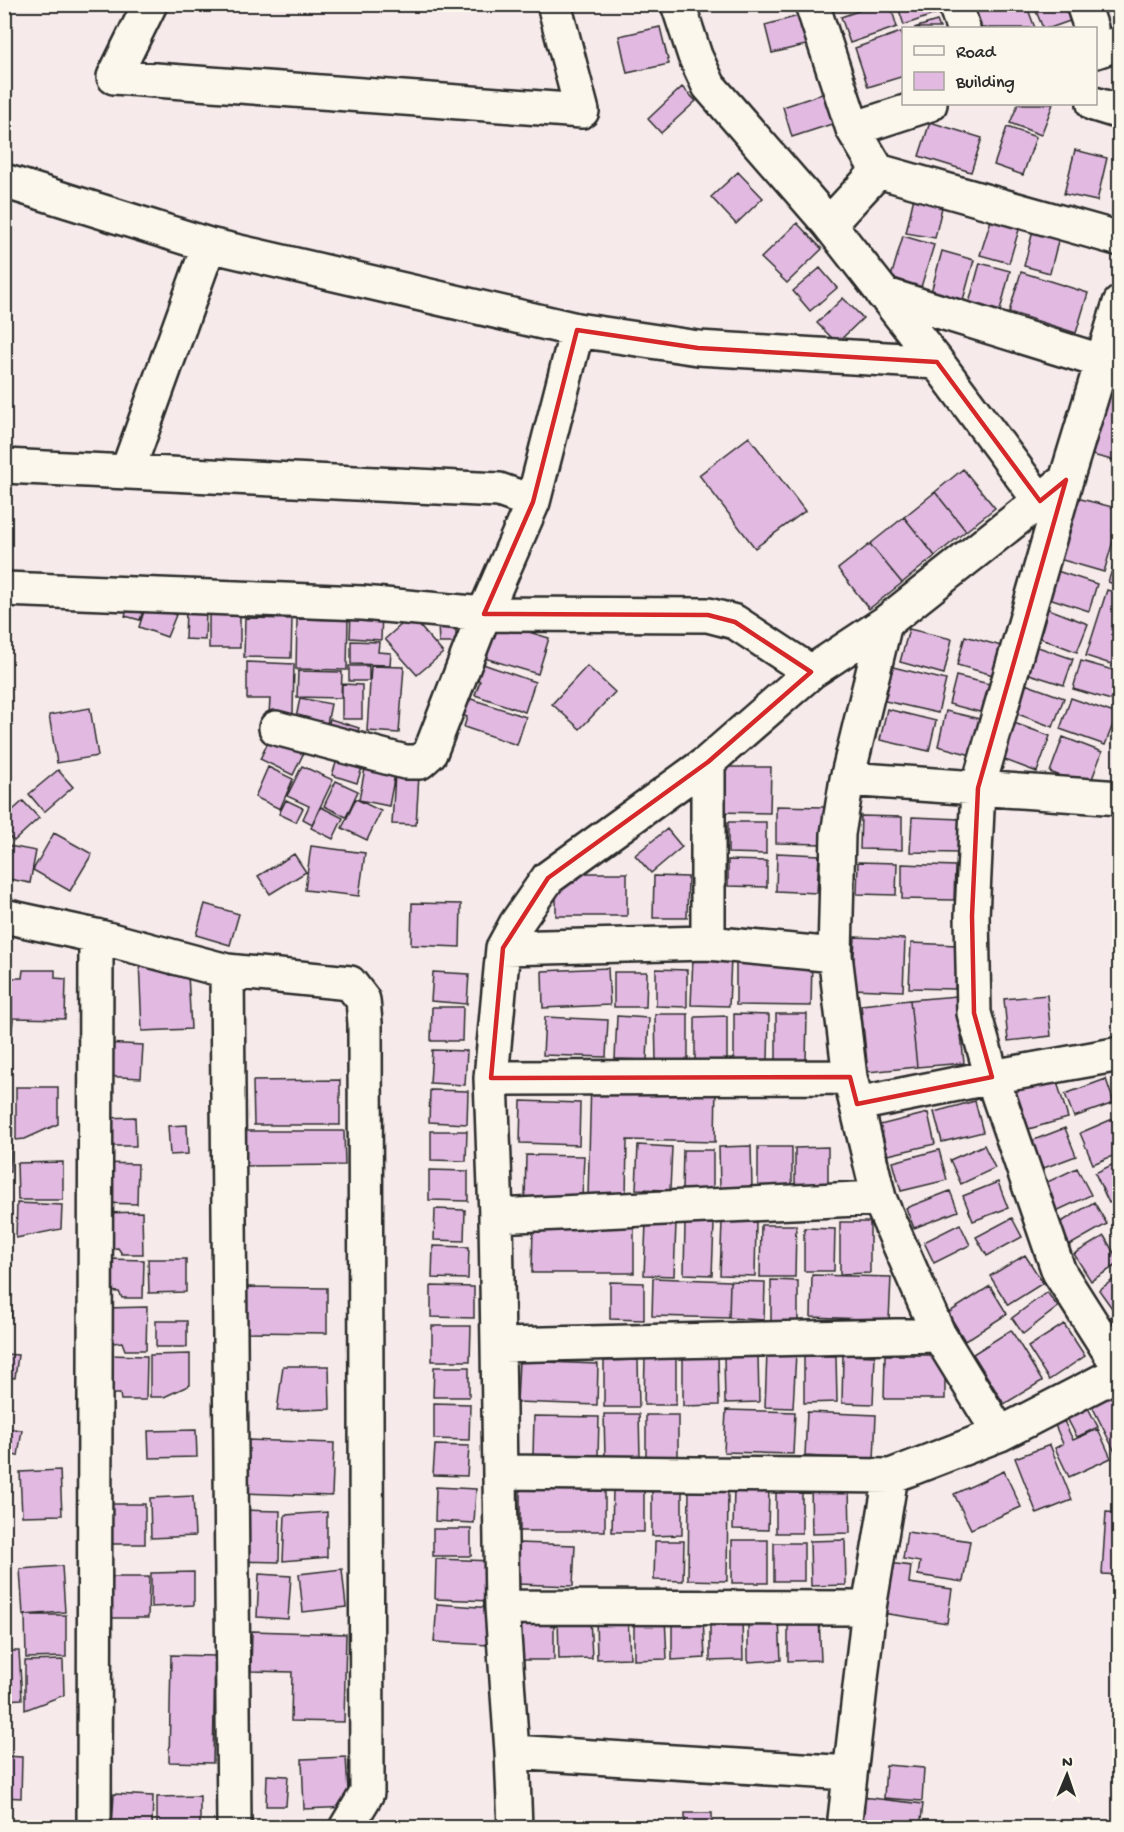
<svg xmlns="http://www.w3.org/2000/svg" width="1124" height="1832" font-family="'Gochi Hand',sans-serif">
<rect width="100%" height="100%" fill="#f6ebea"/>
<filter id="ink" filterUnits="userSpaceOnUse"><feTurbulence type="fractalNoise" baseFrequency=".0167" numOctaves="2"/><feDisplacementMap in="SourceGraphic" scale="12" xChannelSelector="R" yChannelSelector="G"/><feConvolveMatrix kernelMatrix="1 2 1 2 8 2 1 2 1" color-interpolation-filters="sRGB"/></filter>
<g filter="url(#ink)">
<path fill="#e1b9e1" stroke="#2b2b2b" stroke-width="1.5" d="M878,4H890L897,27L850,43L841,17Z
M897,4H939L941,12L904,25Z
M996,4H1026L1035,28H979L973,13Z
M1033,4H1076L1081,17L1050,28H1043Z
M802,15L810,44L772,53L765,25Z
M937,21L940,28H914Z
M660,27L669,64L627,73L619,36Z
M901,32L904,39V76L868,87L855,48Z
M682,87L696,101L661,133L648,119Z
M828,92L838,122L792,137L783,107Z
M1018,104H1053L1041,135L1010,123Z
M930,122L982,138L971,172L919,156Z
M1007,127L1036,137L1023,175L994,165Z
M1075,150L1107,158L1097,201L1064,194Z
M738,172L763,198L736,224L711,197Z
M914,197L943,203L935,238L906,233Z
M993,214L1021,223L1009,263L980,255Z
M797,223L822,249L787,283L761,258Z
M1034,227L1060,233L1050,273L1024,266Z
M903,236L934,245L921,287L891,277Z
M942,251L974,260L963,300L931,292Z
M980,263L1010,271L1000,311L969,303Z
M820,268L837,288L810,311L793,291Z
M1021,272L1088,293L1076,333L1009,312Z
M843,298L863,318L837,343L817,323Z
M1113,379L1120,381V462L1092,455Z
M749,437L805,511L755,548L699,475Z
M963,469L995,508L966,531L935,492Z
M935,492L966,531L935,556L904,517Z
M1077,498L1120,509V517L1104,572L1059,559Z
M904,517L935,556L902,583L870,544Z
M870,544L902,583L869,609L838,569Z
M1119,549H1120V586L1108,582Z
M1057,571L1097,584L1089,611L1049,598Z
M1107,590L1120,594V667L1086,656Z
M129,604L144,608L140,620L125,616Z
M146,605L176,615L167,637L139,627Z
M1046,608L1088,624L1077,652L1035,636Z
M186,610L206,611L205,640L185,639Z
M351,611L382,612L381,640L350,638Z
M209,612H240V648H209Z
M411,616L443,653L417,675L385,639Z
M245,618L292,619L291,658L244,657Z
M297,619L348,620L347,670L296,669Z
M492,621L549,638L538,674L481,657Z
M438,623H456V643H439Z
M909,629L952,639L944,674L900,662Z
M965,636L1005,647L997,676L957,665Z
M351,641L379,642L378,652L391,653L390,665L351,664Z
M1032,645L1073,659L1064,685L1023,672Z
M1081,661L1120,672V695L1118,702L1073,689Z
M247,662L294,664L293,714H269L270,699H247Z
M480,663L535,682L525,712L475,695L480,681L474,679Z
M349,666H369V681H349Z
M371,666L404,667L399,733L367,731Z
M587,666L615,692L580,729L552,704Z
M893,667L946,680L938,713L885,701Z
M298,671L342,672L341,698L297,697Z
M956,676L998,686L991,715L949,704Z
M342,684L362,685V719H342Z
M1025,684L1064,698L1053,727L1015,713Z
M465,697L526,717L517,745L464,727L467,717L459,714Z
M300,698L331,704L327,724L296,718Z
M1071,698L1117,714L1105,745L1060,729Z
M90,708L98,756L57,763L49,715Z
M887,709L936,721L929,751L880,740Z
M946,711L984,720L975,756L938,746Z
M330,719L359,728L354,744L325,735Z
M1014,723L1050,736L1037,772L1000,758Z
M275,728L308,744L293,775L260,759Z
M1063,737L1102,752L1089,787L1050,772Z
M341,748L366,756L357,783L332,775Z
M367,758L395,774L389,806L359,800Z
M302,766L333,780L312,824L303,819L309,806L287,796Z
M268,767L293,779L280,809L255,797Z
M725,767H771L770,813L714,812Z
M58,770L73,787L44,812L29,794Z
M395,774L419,775L416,825L392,824Z
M336,781L358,791L346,817L324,806Z
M356,799L381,811L367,840L342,828Z
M286,800L303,808L296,822L279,814Z
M23,801L39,818L14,841L4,832V818Z
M776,806L824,807L823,844L776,843Z
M321,807L343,818L333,839L311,828Z
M861,816L902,817V850L860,849Z
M912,817L960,819L958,853L910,852Z
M728,822H766V854L728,853Z
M667,829L682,847L651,873L635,855Z
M54,833L92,854L70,891L33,870Z
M4,845L36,851L30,883L4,878Z
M311,846L365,853L359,896L305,890Z
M777,853L819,855L817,893L776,891Z
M294,854L306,872L270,894L258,876Z
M728,860L767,861V887L728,886Z
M858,862L897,863L896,895L857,894Z
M902,864L955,866L954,900L902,899Z
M574,873H627V916H556V882L574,883Z
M654,876L688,877L687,918H653Z
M412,903L461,904L460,947L411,945Z
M205,904L239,914L230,945L196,935Z
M855,937L905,939L903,991L852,989Z
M911,943L957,945L955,989L909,988Z
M693,956L731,957L729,1006L691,1005Z
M169,959L170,975L188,974L191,1029L142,1031L139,960Z
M736,959L812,960L811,1006L736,1005Z
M608,968L610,1005L543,1008L542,971Z
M656,969L687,970V1007L656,1006Z
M23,970H55V978L66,979L65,1019L12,1018V978H22Z
M433,972L469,974L467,1004L431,1001Z
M614,972H647L646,1007H614Z
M1047,995L1051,1036L1008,1041L1004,999Z
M957,996L964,1063L917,1067L910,1000Z
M910,1000L917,1067L868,1072L861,1005Z
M432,1007H463L462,1041H431Z
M655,1014H688V1062H656Z
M734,1014L769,1015L768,1061H734Z
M776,1014H807L806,1062H776Z
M617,1016L649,1018L647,1060L615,1059Z
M727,1016V1062L695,1063V1017Z
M545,1017L608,1020L606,1057L543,1055Z
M4,1019L13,1020L9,1053L4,1052Z
M103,1043L143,1045L141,1078L101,1076Z
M432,1050L467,1051L465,1085L430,1083Z
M1055,1075L1068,1118L1025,1130L1013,1087Z
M591,1079L716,1082L715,1142L627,1140L626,1198L588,1197Z
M1106,1079L1114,1103L1074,1117L1065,1094Z
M340,1080V1125H254L253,1081Z
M16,1087H58V1124L25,1139L16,1140Z
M430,1090L468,1091L467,1124L429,1122Z
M521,1101L580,1103L579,1145L520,1143Z
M975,1101L983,1132L942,1142L934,1112Z
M928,1113L935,1144L888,1155L880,1125Z
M135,1117L136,1146H106L105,1118Z
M1115,1118L1120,1128V1153L1093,1164L1080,1133Z
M187,1125L188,1154L170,1155L168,1126Z
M4,1126L12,1127L10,1172H4Z
M1065,1128L1076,1156L1041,1169L1031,1141Z
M241,1131H344L345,1165L241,1166Z
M431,1131H467L466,1161L431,1160Z
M638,1145L672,1147L670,1190L636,1189Z
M984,1145L995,1168L961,1184L950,1160Z
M751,1146L752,1188H720L719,1147Z
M758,1147H792V1188H758Z
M828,1147V1188H795V1148Z
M683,1150H713V1191L682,1190Z
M939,1150L947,1180L901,1191L893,1162Z
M526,1155L584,1156L582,1199L525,1198Z
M1120,1161V1198L1109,1203L1095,1173Z
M63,1162V1200H18L17,1163Z
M104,1163L138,1164L137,1204L102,1203Z
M1077,1168L1091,1195L1054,1212L1041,1185Z
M429,1170L468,1171V1201L429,1200Z
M998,1182L1008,1208L973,1221L963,1196Z
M950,1191L958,1211L914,1228L906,1208Z
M1094,1202L1107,1224L1070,1245L1058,1224Z
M17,1203L62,1205L61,1229L16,1238Z
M435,1209L465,1210L464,1241L434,1240Z
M142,1212L143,1254H122L118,1248L103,1249L102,1213Z
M1012,1218L1022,1237L987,1256L976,1237Z
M646,1222L676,1223L674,1276L644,1275Z
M722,1222H756L755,1276L720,1275Z
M840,1222H870V1273L840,1274Z
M685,1224H714L712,1275L684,1274Z
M960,1224L970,1245L934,1263L924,1242Z
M761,1225H796L795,1277H760Z
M533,1226H634V1273H532Z
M804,1228L835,1229L834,1271H804Z
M1104,1236L1120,1263L1091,1281L1074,1254Z
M433,1246L469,1247L468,1279L432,1278Z
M1025,1255L1043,1283L1008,1305L990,1276Z
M107,1259L144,1260L143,1298H122L119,1292L106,1291Z
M148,1259H186V1292L149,1293Z
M812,1275L891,1277L889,1320L811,1317Z
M1120,1275V1307L1114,1311L1099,1290Z
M4,1276H12L11,1317H4Z
M653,1278L730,1281L729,1318L652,1316Z
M771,1280L798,1281V1322H771Z
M730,1281L765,1282L764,1320L729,1318Z
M610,1282L644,1283V1320L610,1319Z
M431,1286L474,1287V1318L431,1317Z
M990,1286L1007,1314L965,1341L948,1313Z
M246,1287L327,1288V1333L243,1332Z
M1047,1292L1058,1307L1023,1334L1012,1318Z
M147,1307L146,1350H125L122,1342L104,1344L105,1308Z
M1120,1311V1332L1110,1317Z
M156,1321H187V1347H156Z
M1064,1324L1085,1356L1049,1380L1028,1347Z
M432,1326H471L470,1361H432Z
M1011,1330L1042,1381L1004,1404L973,1354Z
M767,1352L796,1353L793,1408L765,1407Z
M683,1353H718L719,1405L683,1406Z
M4,1354L18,1355L15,1378L4,1377Z
M190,1354V1385L164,1397H150V1355Z
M105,1355L147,1356L146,1400H121L120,1394H104Z
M758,1355L759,1402L725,1403L724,1356Z
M843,1355L875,1356L873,1404L842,1403Z
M885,1355H945V1399H884Z
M804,1356H836L837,1402L804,1403Z
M645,1357L676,1358V1405H644Z
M638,1360L639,1407H604V1361Z
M519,1361L598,1364L597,1405L517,1402Z
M283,1366H329L330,1409L277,1411Z
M434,1367H469V1397H433Z
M1120,1387L1119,1460L1090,1402Z
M434,1403L470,1404L469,1440L434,1439Z
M1087,1406L1098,1427L1077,1437L1066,1416Z
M726,1410L795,1412L793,1454L724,1452Z
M807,1412L876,1415L874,1460L805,1456Z
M604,1414H639L640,1457H605Z
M646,1415H678V1458H646Z
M534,1416L599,1417L598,1457L533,1456Z
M1064,1421L1073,1440L1098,1429L1111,1458L1069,1477L1055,1448L1063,1444L1055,1425Z
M4,1428L22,1430L18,1456L4,1454Z
M196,1430L197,1457L149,1458L148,1431Z
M247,1440L334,1443L332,1496L243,1493Z
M435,1445L469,1446L467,1476L433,1475Z
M1050,1445L1072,1500L1037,1514L1015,1458Z
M60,1470L62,1515L22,1516L20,1472Z
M1004,1471L1021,1507L971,1529L954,1494Z
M849,1486L850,1533L812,1534L811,1487Z
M436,1487L476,1489L474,1523L435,1521Z
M520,1487H605V1531H520Z
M652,1488H682V1535L652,1536Z
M734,1488H769L768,1530L733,1529Z
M689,1489L728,1490L727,1581L688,1580Z
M776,1489H802V1533H776Z
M613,1490H644V1532H612Z
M193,1496L195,1536L151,1538L150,1498Z
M106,1504H145V1544H105Z
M237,1510L280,1511L279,1562L236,1561Z
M327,1512V1557L283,1561L285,1515Z
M1106,1512L1120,1513V1575L1102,1574Z
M433,1529H471V1556H433Z
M907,1532L970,1541L963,1582L918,1575L920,1562L903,1559Z
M732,1540H768V1583H732Z
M845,1540L846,1585L811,1586L810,1541Z
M655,1541H684L683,1581L654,1580Z
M519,1543L575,1545L573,1586L517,1584Z
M774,1543H804V1581H774Z
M436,1559L494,1561L493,1601L435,1599Z
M889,1563L911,1566L909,1583L952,1589L947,1623L882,1613Z
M62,1566L65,1612L23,1615L20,1569Z
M342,1569L346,1607L303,1612L299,1574Z
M194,1572V1605L151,1607V1573Z
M259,1574L291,1576L288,1619L257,1617Z
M110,1577H149L148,1618H109Z
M437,1604L492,1608L489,1645L434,1642Z
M25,1615H66V1657L26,1658Z
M590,1617L592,1658L559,1659L558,1618Z
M628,1617L630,1658L597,1659L596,1618Z
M665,1617L667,1659L634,1660V1618Z
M703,1617L705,1658L672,1660V1618Z
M516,1618H554V1660H517Z
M742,1618L743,1660L710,1661V1620Z
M819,1618L821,1660L788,1661V1619Z
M779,1619L781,1660L748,1662V1620Z
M252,1631L346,1634L344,1722L291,1721L292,1672L251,1671Z
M4,1651H19L22,1699L4,1700Z
M171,1655L215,1656L213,1763L169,1762Z
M63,1660L64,1695L25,1710V1661Z
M4,1756L22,1757L21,1798L4,1797Z
M346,1757L349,1807L304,1809L302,1759Z
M886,1765L924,1768L922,1801L884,1798Z
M267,1775L288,1776L286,1806H266Z
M114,1794L153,1796L152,1828H112Z
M200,1796V1827H157V1797Z
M862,1797L923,1804L920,1828H858Z
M685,1813H712V1828H685Z"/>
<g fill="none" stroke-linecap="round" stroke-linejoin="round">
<g stroke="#2b2b2b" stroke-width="38">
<path id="minor" d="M150,4L114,77L582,111L554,4
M678,4L695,56L709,86L829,224L937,362L1040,501
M812,4L853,129L878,171L829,224
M955,4L963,28
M1083,4L1091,28
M1096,51L1120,43
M1094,104L1120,112
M853,129L930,104
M878,171L1120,239
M4,181L209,245L577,330L698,348L937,362
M883,294L1120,367
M1120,303L1066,480L978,788L972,916L974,1013L992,1077L1059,1272L1120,1368
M4,466L499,490L533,502L484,614L430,753L420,762H405L276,728
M127,472L209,245
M533,502L577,330
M4,589L362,603L484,614L708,615L735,622L811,672
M885,623L847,779L838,834L835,955L850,1077L879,1198L939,1335L1000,1434
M708,762V943
M847,779L1120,798
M4,916L96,936L227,971L350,983L363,1000L365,1023L367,1793L346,1828
M503,948L708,943L835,955
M227,971L234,1828
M491,1078L850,1077
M857,1104L992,1077L1120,1054
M496,1216L879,1198
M498,1345L939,1335
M500,1472L891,1476L1000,1434L1120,1372
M502,1607L869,1608L891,1476
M512,1752L850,1773
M94,1828L96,936
M515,1828L512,1752L502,1607L496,1216L491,1078L503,948L516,924L548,878L708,762L811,672L885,623L1066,480
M844,1828L869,1608"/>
</g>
<use href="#minor" stroke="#fbf7ec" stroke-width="33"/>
</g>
</g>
<path fill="none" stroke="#d62828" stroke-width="4.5" stroke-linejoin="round" d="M577,330L698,348L937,362L1040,501L1066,480L978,788L972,916L974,1013L992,1077L857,1104L850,1077L491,1078L503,948L548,878L708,762L811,672L735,622L708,615L484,614L533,502Z"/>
<rect width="1124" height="1832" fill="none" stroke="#fbf7ec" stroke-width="24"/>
<rect x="12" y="12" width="1100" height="1808" fill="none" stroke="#2b2b2b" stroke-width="2" filter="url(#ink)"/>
<rect x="902" y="27" width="195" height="78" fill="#fbf7ec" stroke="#a8a59f" stroke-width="1.5"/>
<rect x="914" y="46" width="30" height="9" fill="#fbf7ec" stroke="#a8a59f" stroke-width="1.5"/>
<text x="956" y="57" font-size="18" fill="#2b2b2b">Road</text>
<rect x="914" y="72" width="30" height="18" fill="#e1b9e1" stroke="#a8a59f" stroke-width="1.5"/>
<text x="956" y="87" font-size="18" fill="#2b2b2b">Building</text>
<g transform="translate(1067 1775) rotate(2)" stroke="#fbf7ec" stroke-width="4.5" paint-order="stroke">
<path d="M0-4.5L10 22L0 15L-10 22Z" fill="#2b2b2b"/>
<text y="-9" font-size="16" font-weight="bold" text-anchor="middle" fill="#2b2b2b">N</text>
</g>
</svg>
